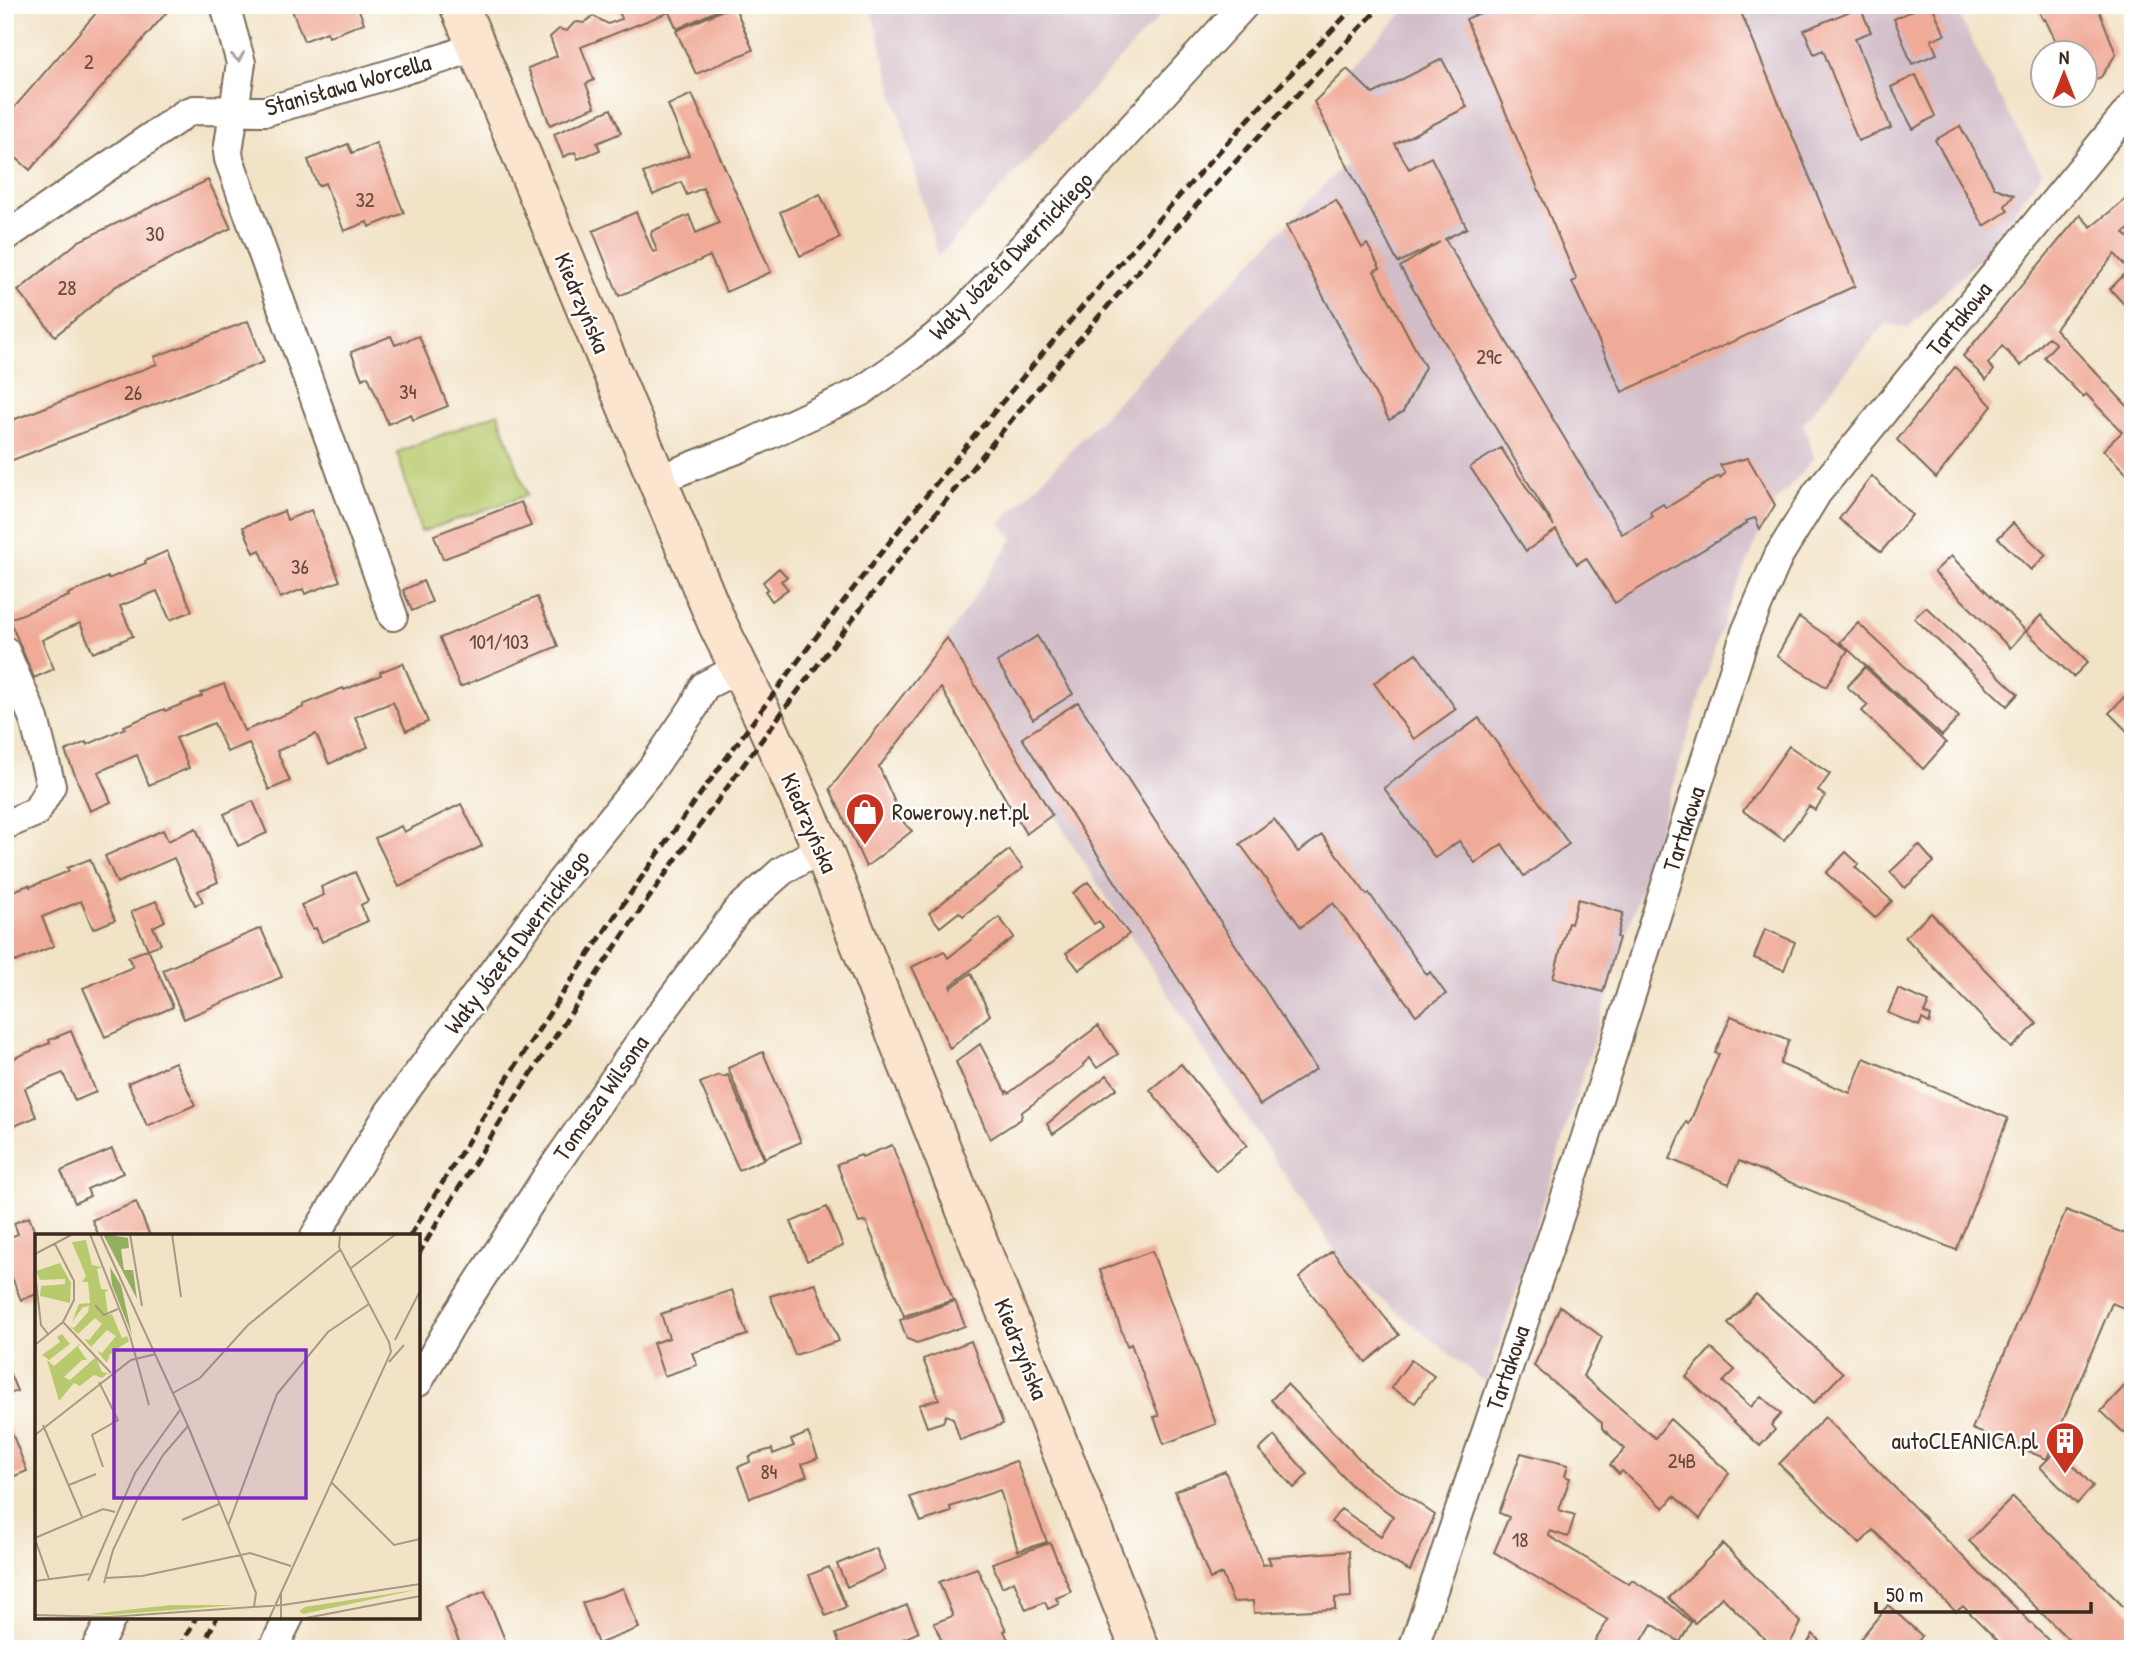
<svg xmlns="http://www.w3.org/2000/svg" width="2138" height="1654" font-family="'Patrick Hand',sans-serif">
<rect width="100%" height="100%" fill="#fff"/>
<filter id="ink" filterUnits="userSpaceOnUse"><feTurbulence type="fractalNoise" baseFrequency=".0143" numOctaves="2"/><feDisplacementMap in="SourceGraphic" scale="14" xChannelSelector="R" yChannelSelector="G"/><feConvolveMatrix kernelMatrix="1 2 1 2 8 2 1 2 1" color-interpolation-filters="sRGB"/></filter>
<filter id="wash" filterUnits="userSpaceOnUse"><feTurbulence type="fractalNoise" baseFrequency=".00686" numOctaves="4" result="noise"/><feDisplacementMap in="SourceGraphic" scale="28" xChannelSelector="R" yChannelSelector="G"/><feGaussianBlur stdDeviation="1.57" result="paint"/><feColorMatrix in="noise" values="0 0 0 0 0 0 0 0 0 0 0 0 0 0 0 0 0 1.4 0 .05"/><feComposite in="paint" operator="in"/></filter>
<g filter="url(#wash)">
<rect width="100%" height="100%" fill="#f2e3c7"/>
<path fill="#d2bdc8" d="M870,5H1170L938,257Z
M1411,5H1954L2003,104L2042,172L1982,256L1908,328L1886,323L1803,423L1814,458L1770,509L1726,613L1487,1384L1351,1275L1252,1126L944,642L1014,538L1000,524L1345,164L1317,99Z"/>
<path fill="#b8ca6d" stroke="#7a7a46" stroke-width="2" d="M498,413L527,495L421,532L397,452Z"/>
<g id="blocks">
<path fill="#f0aa98" d="M103,5H173L30,170L5,148V118Z
M290,5H357L364,23L329,37L327,32L304,41Z
M624,5H729L677,29L669,12L581,47L594,80L586,84L595,107L550,125L528,68L557,56L550,37L559,29L567,31L574,23L578,22L584,23L593,16L608,24L622,19L618,8Z
M734,5L753,50L696,74L676,31Z
M1500,5H1738L1855,286L1622,392L1572,282L1576,280V278L1466,19Z
M1924,5H1932L1945,35L1931,40L1937,54L1912,64L1894,19Z
M2036,5H2097L2116,54L2101,77L2086,84V52H2061L2045,19L2043,20Z
M1860,7L1871,32L1855,38L1891,128L1858,141L1823,50L1814,54L1804,30Z
M1442,59L1467,107L1395,144L1409,169L1431,157L1467,228L1445,239L1622,534L1652,517L1650,512L1663,504L1666,508L1719,476L1720,478L1725,473L1720,465L1748,458L1775,505L1760,529L1755,518L1746,521L1747,523L1615,603L1586,558L1577,564L1556,530L1526,551L1470,467L1501,448L1534,499L1554,526L1400,267L1440,242L1398,263L1314,102L1347,69L1373,94Z
M1916,75L1935,116L1913,129L1891,87Z
M692,94L771,272L726,292L710,256L619,296L593,231L636,212L653,252L657,251L651,235L652,231L689,215L696,233L719,223L703,188L687,195L681,182L653,195L643,173L689,155L668,105Z
M611,109L621,133L597,143L600,150L578,159L575,152L563,157L554,134Z
M1960,126L1995,188L2014,195L2005,206L2008,211L1984,226L1935,140Z
M376,143L404,213L369,227L367,222L344,231L325,183L318,186L308,160L348,144L352,153Z
M208,180L231,228L116,286L55,336L18,291L79,241Z
M2133,193V225L2124,233L2133,243V314L2110,289L2129,270L2115,254L2055,329L2133,412V480L2103,450L2122,432L2086,394L2083,397L2044,357L2056,344L2048,337L2021,366L2002,346L1988,364L1994,370L1986,380L1963,356L2080,215L2091,227Z
M820,194L840,238L800,256L780,212Z
M1336,200L1362,248L1367,244L1380,268L1374,271L1425,367L1403,412L1389,420L1286,226Z
M248,321L264,362L5,463V423L157,364L154,357Z
M391,336L395,345L419,336L448,406L413,420L411,414L388,424L368,376L362,379L351,352Z
M1955,367L1992,406L1936,478L1897,440Z
M1872,476L1912,515L1881,552L1839,519Z
M521,502L531,526L443,559L434,535Z
M311,510L340,581L305,594L303,589L280,598L260,550L254,553L243,527L284,511L287,520Z
M2013,523L2046,555L2031,570L1998,538Z
M167,551L192,611L170,620L157,591L120,606L133,636L93,653L80,623L61,631L42,640L54,669L34,678L9,619L49,604L69,596L68,594L108,577V579L146,563L145,561Z
M1951,556L2026,631L2010,648L1934,572Z
M779,568L787,577L781,581L788,589L772,601L765,591L768,589L763,582Z
M423,581L432,602L412,611L403,590Z
M537,597L558,646L460,687L440,638Z
M1926,607L2018,694L2007,706L1914,618Z
M2041,615L2088,662L2073,677L2026,631Z
M1799,617L1848,650L1826,687L1777,656Z
M1858,623L1959,717L1942,736L1840,642Z
M1037,636L1073,694L1033,719L997,662Z
M947,638L1052,815L1026,834L941,688L879,767L904,823L912,831L866,867L830,789Z
M1416,653L1456,709L1414,739L1374,683Z
M403,663L428,722L406,731L393,702L355,717L368,747L329,764L316,734L277,751L290,781L269,790L249,743L227,752L214,723L176,738L189,768L149,785L137,755L98,772L111,802L90,811L65,751L86,742L87,745L125,728L124,726L164,709L165,711L202,696L201,693L224,684L244,731L304,707L303,705L343,688L344,690L381,675L380,672Z
M1865,667L1946,743L1923,769L1862,711L1868,705L1847,687Z
M2124,697L2133,706V737L2109,713Z
M1078,702L1316,1069L1260,1105L1022,738Z
M1479,718L1569,844L1524,876L1502,844L1475,863L1459,841L1435,858L1384,788Z
M1789,746L1830,774L1818,791L1825,796L1815,810L1809,806L1784,840L1743,811Z
M253,801L267,833L238,846L224,814Z
M461,804L482,846L399,887L375,838L401,826L404,832Z
M1274,819L1298,852L1322,835L1367,895L1369,893L1427,975L1430,972L1446,994L1416,1015L1333,903L1301,927L1240,844Z
M196,828L218,882L198,891L203,902L195,905L174,858L117,883L105,856L163,830L168,841Z
M1919,845L1934,862L1905,888L1890,872Z
M1009,850L1023,868L963,916L959,912L940,927L929,913Z
M1846,852L1859,864L1855,867L1892,901L1875,918L1826,873Z
M90,859L115,920L93,929L81,901L42,917L54,946L15,962L5,939V894L29,885L30,887L69,871L67,868Z
M355,872L368,901L361,905L368,921L322,942L316,928L313,929L301,905L324,895L321,887Z
M1088,882L1129,934L1079,970L1066,953L1103,927L1099,921L1094,924L1073,893Z
M1578,899L1623,913L1617,937L1619,938L1603,992L1553,978L1568,923L1571,924Z
M156,901L165,921L153,927L161,944L148,949L131,912Z
M1931,913L2037,1024L2011,1048L1905,937Z
M999,917L1014,937L950,986L951,988L971,973L990,1015L950,1049L912,967L944,951L948,958Z
M261,928L282,977L184,1019L163,970Z
M1765,929L1795,942L1784,970L1754,958Z
M148,949L173,1007L105,1037L83,988L133,967L128,957Z
M1898,989L1929,1002L1924,1013L1931,1016L1929,1023L1922,1019L1919,1026L1888,1013Z
M1731,1016L1789,1040L1780,1064L1850,1093L1864,1058L2008,1118L1956,1250L1739,1161L1729,1184L1670,1159L1686,1122L1689,1124L1719,1054L1715,1053Z
M1098,1026L1118,1054L1097,1068L1090,1058L1083,1064L1084,1066L1022,1112L1021,1119L990,1139L956,1062L980,1044L1006,1093L1007,1091L1009,1093Z
M71,1031L96,1092L75,1101L63,1073L25,1088L36,1117L5,1130V1058L11,1056L12,1059L50,1043L49,1040Z
M763,1052L801,1142L765,1158L728,1068Z
M175,1062L195,1105L147,1126L128,1083Z
M1181,1064L1247,1145L1216,1171L1150,1090Z
M719,1075L723,1077L728,1075L764,1159L739,1170L700,1083Z
M1107,1075L1117,1088L1053,1134L1047,1124Z
M892,1145L953,1300L904,1316L866,1221L859,1223L837,1164L861,1155L862,1157Z
M112,1149L123,1173L87,1189L90,1196L75,1203L61,1171Z
M136,1202L150,1236H99L92,1220Z
M827,1207L843,1246L807,1261L791,1222Z
M2066,1210L2133,1237V1312L2112,1303L2047,1459L1972,1429Z
M29,1217L37,1238V1294L21,1300L5,1260V1239L18,1234L14,1223Z
M1152,1251L1216,1424L1164,1444L1154,1417L1159,1416L1131,1344L1127,1346L1100,1270Z
M1332,1251L1399,1335L1366,1362L1299,1278Z
M815,1283L839,1341L795,1355L770,1296Z
M732,1290L747,1335L692,1353L697,1365L664,1376L653,1343L669,1338L661,1314Z
M1756,1294L1843,1373L1813,1404L1728,1324Z
M955,1301L965,1326L917,1343L907,1339L900,1320Z
M1560,1306L1602,1337L1583,1376L1655,1438L1670,1419L1729,1473L1700,1519L1674,1496L1664,1508L1622,1471L1619,1474L1610,1465L1625,1449L1602,1428V1423L1534,1366Z
M971,1341L1003,1424L960,1440L953,1418L946,1415L943,1422L927,1427L919,1405L939,1399L923,1359Z
M1711,1348L1735,1370L1723,1382L1751,1407L1761,1396L1781,1414L1771,1425L1775,1430L1760,1446L1686,1377Z
M1411,1360L1434,1376L1415,1403L1391,1388Z
M5,1362L17,1391L5,1396Z
M2133,1377V1423L2124,1433L2101,1411Z
M1287,1384L1370,1470L1435,1515L1410,1571L1373,1551L1331,1522L1341,1509L1381,1536L1393,1516L1352,1486L1271,1400Z
M1825,1417L1987,1581L1988,1580L2057,1649H2006L1963,1606L1956,1612L1873,1530L1860,1544L1779,1464Z
M8,1423L27,1471L5,1480V1424Z
M808,1433L818,1458L802,1464L807,1476L750,1498L738,1467L750,1462L749,1458L754,1454L772,1449L773,1454L794,1446L791,1440Z
M1274,1436L1308,1474L1294,1488L1259,1450Z
M2058,1449L2093,1486L2077,1504L2040,1467Z
M1521,1453L1568,1465L1565,1476L1570,1478L1559,1510L1575,1515L1568,1537L1550,1531L1549,1536L1629,1584L1632,1580L1666,1601L1691,1622L1680,1642L1652,1624L1637,1649H1590L1608,1620L1494,1552L1509,1517L1499,1513Z
M1016,1461L1047,1542L1018,1551L1000,1490L950,1507L951,1512L921,1522L910,1497Z
M1225,1471L1263,1565L1271,1564L1268,1557L1349,1551L1351,1597L1335,1598V1609L1254,1613L1253,1601L1233,1602L1222,1574L1210,1579L1175,1491Z
M2013,1497L2133,1616V1649H2078L1969,1541Z
M1050,1543L1071,1592L1056,1598L1059,1604L1048,1609L1045,1602L1026,1610L1014,1581L1002,1587L992,1563Z
M1723,1544L1801,1623L1787,1649H1775L1722,1597L1695,1623L1669,1598Z
M876,1548L885,1570L847,1587L837,1564Z
M829,1567L846,1607L826,1616L809,1575Z
M977,1568L1006,1630L1004,1631L1011,1646L1004,1649H945L934,1623L953,1616L939,1582Z
M623,1588L639,1628L598,1644L582,1603Z
M485,1591L505,1640L509,1649H462L445,1608Z
M907,1605L919,1632L901,1640L905,1649H841L836,1634Z
M1888,1605L1922,1636L1913,1649H1873L1861,1638Z
M1813,1634L1827,1649H1804Z"/>
</g>
</g>
<g filter="url(#ink)">
<use href="#blocks" fill-opacity="0" stroke="#7b6b59" stroke-width="2"/>
<g fill="none" stroke-linecap="round" stroke-linejoin="round">
<g stroke="#7b6b59" stroke-width="32">
<path id="street" d="M225,5L241,63L228,152L229,159L393,616
M5,237L186,113L194,110L267,111L447,57L475,46
M656,480L740,448L860,392L913,355L956,320L1244,5
M5,651L34,719L51,786L36,812L5,825
M315,1236L389,1113L549,896L653,767L694,707L704,686L739,668
M418,1382L452,1323L546,1178L640,1042L737,911L782,871L822,848
M96,1649L112,1617
M273,1649L289,1617
M1413,1649L1585,1140L1746,632L1779,555L1817,493L2133,105"/>
</g>
<g stroke="#7b6b59" stroke-width="42">
<path id="secondary" d="M459,5L717,623L761,712L822,848L1140,1649"/>
</g>
<use href="#street" stroke="#fff" stroke-width="28"/>
<use href="#secondary" stroke="#fce5cf" stroke-width="38"/>
<path stroke="#3b2a1e" stroke-width="5" stroke-dasharray="10 5" stroke-linecap="butt" d="M410,1236C464,1147 519,1058 577,972C808,628 1069,304 1356,5
M418,1255C690,803 1016,386 1382,5
M180,1649L196,1617
M201,1649L217,1617"/>
</g>
<defs><path id="oneway-chevron" d="M-2-3.5L2.5 0L-2 3.5" fill="none" stroke-width="1.6" stroke-linecap="round" stroke-linejoin="round" transform="scale(1.75)"/></defs>
<use stroke="#a79f9a" href="#oneway-chevron" transform="translate(238 57) rotate(83)"/>
</g>
<defs>
<g id="shop-pin" transform="scale(2.0125)"><path d="M0 17L-7.5 6A9.5 9.5 0 1 1 7.5 6Z" fill="#c8321e" stroke="#fff"/><path d="M-5-2.5h2.3a2.7 3.5 0 0 1 5.4 0H5L5.5 6h-11ZM-1.5-2.5h3a1.5 2.3 0 0 0-3 0Z" fill="#fff"/></g>
<g id="building-pin" transform="scale(2.0125)"><path d="M0 17L-7.5 6A9.5 9.5 0 1 1 7.5 6Z" fill="#c8321e" stroke="#fff"/><path d="M-4-6H4V6H1V3H-1V6H-4ZM-2.5-4.3h1.7v1.8h-1.7ZM.8-4.3h1.7v1.8H.8ZM-2.5-1h1.7V.8h-1.7ZM.8-1h1.7V.8H.8Z" fill="#fff"/></g>
</defs>
<g fill-rule="evenodd">
<use href="#shop-pin" x="865" y="812"/>
<use href="#building-pin" x="2065" y="1441"/>
</g>
<g text-anchor="middle" stroke-width="5" stroke-linejoin="round" paint-order="stroke">
<g font-size="21" fill="#684a3c">
<text x="89" y="69">2</text>
<text x="365" y="207">32</text>
<text x="155" y="241">30</text>
<text x="67" y="295">28</text>
<text x="1489" y="364">29c</text>
<text x="408" y="399">34</text>
<text x="133" y="400">26</text>
<text x="300" y="574">36</text>
<text x="499" y="649">101/103</text>
<text x="1682" y="1468">24B</text>
<text x="769" y="1479">84</text>
<text x="1520" y="1547">18</text>
</g>
<g font-size="24" fill="#3b2a1e" stroke="#fff">
<text transform="translate(348 85) rotate(-16)" y="8">Stanisława Worcella</text>
<text transform="translate(1011 256) rotate(-46)" y="8">Wały Józefa Dwernickiego</text>
<text transform="translate(582 303) rotate(67)" y="8">Kiedrzyńska</text>
<text transform="translate(1959 319) rotate(-51)" y="8">Tartakowa</text>
<text transform="translate(809 823) rotate(66)" y="8">Kiedrzyńska</text>
<text transform="translate(1684 829) rotate(-72)" y="8">Tartakowa</text>
<text transform="translate(517 942) rotate(-53)" y="8">Wały Józefa Dwernickiego</text>
<text transform="translate(601 1098) rotate(-55)" y="8">Tomasza Wilsona</text>
<text transform="translate(1021 1349) rotate(68)" y="8">Kiedrzyńska</text>
<text transform="translate(1508 1368) rotate(-71)" y="8">Tartakowa</text>
</g>
<g font-size="24" fill="#3b2a1e" stroke="#fff" text-anchor="start">
<text x="892" y="820">Rowerowy.net.pl</text>
<text x="2038" y="1449" text-anchor="end">autoCLEANICA.pl</text>
</g>
</g>
<g transform="translate(35 1234)">
<rect width="385" height="385" fill="#f2e3c7"/>
<path d="M51,6L57,31L67,33L62,35L66,55L74,56L70,58L73,81L77,80L87,104L92,102L94,107L75,120L72,129L62,117L67,119L81,102L72,96L56,113L49,105L54,106L67,90L60,84L43,100L35,92L39,94L53,78L54,72L48,73L37,88L44,70L55,69L53,48H47L51,42L37,8ZM25,29L36,49L35,69L5,62L6,52L30,50V45L5,46L1,37ZM27,100L35,110L14,126L7,121L25,108L22,103ZM46,109L43,113L52,126H47L29,143L35,146L61,123L67,138L73,139L67,144L59,141L45,152L39,149L24,167L12,126L19,132ZM385,355L268,380L264,377L270,373ZM136,371H203L73,381L56,380Z" fill="#b8ca6d"/>
<path d="M68,0L93,4L94,14L86,15L89,36H98L102,65ZM75,33L86,51L97,101L77,51Z" fill="#92ae60"/>
<path fill="none" stroke="#a99983" stroke-width="2" d="M55,0L95,102L114,171M65,0L153,192L221,359L219,373M95,0L107,72M137,0L146,63M140,0H313M0,20L38,0M316,34L361,0M0,38L6,91L13,100M60,71L69,81L83,75M28,88L76,139M360,106L385,57M0,111L28,88L39,66V47L20,10M354,128L369,111M64,148L83,186L57,201L68,233M138,159L165,144L213,91L306,15M8,191L47,283M0,201L96,126L121,120M296,248L359,311L385,305M34,251L61,240M147,286L184,270M193,292L242,160L293,98L334,70M0,304L68,275L80,278M0,305L14,345M70,344L107,342L215,319L256,332M0,347L54,340M53,347L100,239L145,176M69,349L78,316L104,262L128,221L153,192M246,358V385M0,381L74,383L248,371L385,350M117,385H201M234,385L356,118L354,108L304,13L305,2M266,385L385,362"/>
<path fill="#7b2cbf" fill-opacity="0.15" stroke="#7b2cbf" stroke-width="3.5" d="M79,116H271V264H79Z"/>
<rect width="385" height="385" fill="none" stroke="#3b2a1e" stroke-width="3.5"/>
</g>
<rect width="2138" height="1654" fill="none" stroke="#fff" stroke-width="28"/>
<g transform="translate(2064 74)"><circle r="33" fill="#ffffff" stroke="#b1aaa5" stroke-width="2"/>
<path d="M0-5L12 26L0 18L-12 26Z" fill="#c8321e"/>
<text y="-10" font-size="19" font-weight="bold" text-anchor="middle" fill="#3b2a1e">N</text>
</g>
<path d="M1876 1602v10h215v-10" fill="none" stroke="#3b2a1e" stroke-width="3.5"/>
<text x="1886" y="1602" font-size="21" fill="#3b2a1e" stroke="#ffffff" stroke-width="5" paint-order="stroke">50 m</text>
</svg>
